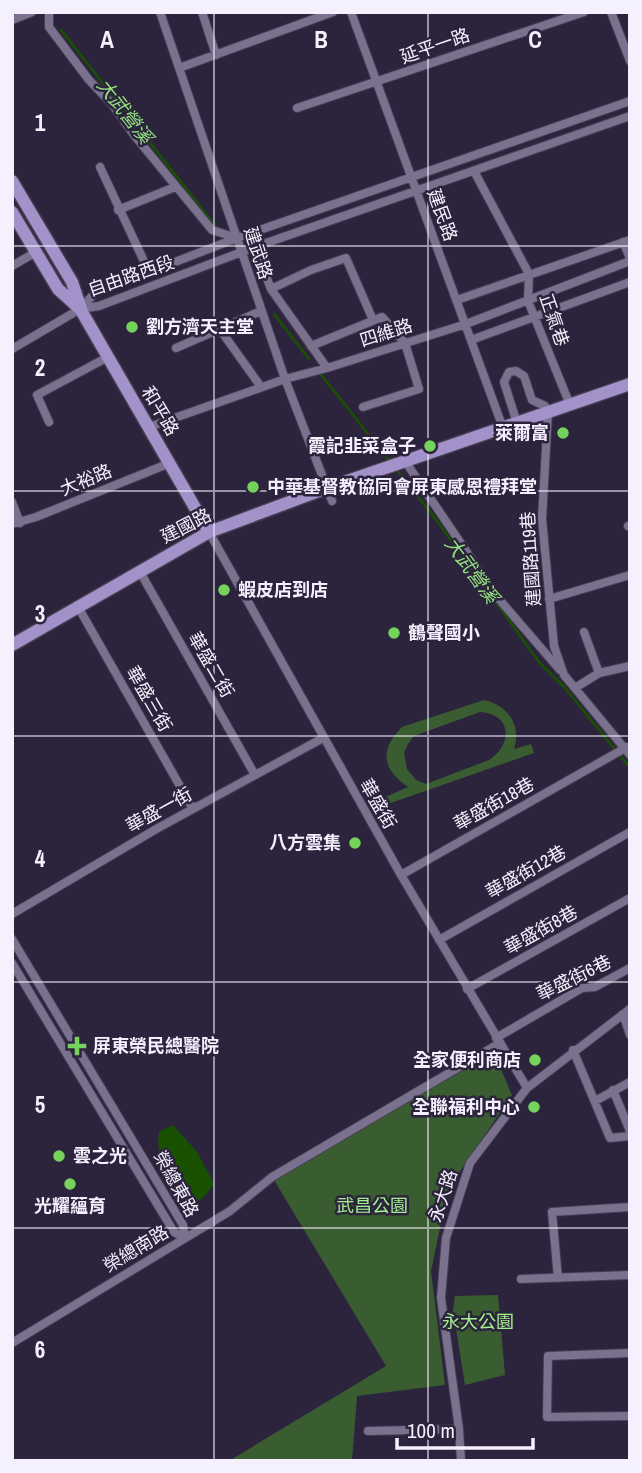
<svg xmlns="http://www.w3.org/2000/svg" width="642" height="1473" font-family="'Archivo Narrow','Noto Sans TC',sans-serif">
<rect width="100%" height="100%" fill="#2c243c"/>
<path fill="#3a5c31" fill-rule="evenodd" d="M484,700C507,705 522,725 514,749L531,744L534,753L385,805L383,798L408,787C382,769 379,750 402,727ZM480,712C512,714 513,744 489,760L426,784L416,780L407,769L404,753L408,744L414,736Z
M493,1051L512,1095L448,1189L431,1271L445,1385L357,1396L352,1461H229L386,1366L274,1180Z
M498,1295L505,1375L465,1385L453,1310L455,1296Z"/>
<path fill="#185200" d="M173,1125L197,1152L214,1184L204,1197L194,1204C169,1191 155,1159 159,1132Z"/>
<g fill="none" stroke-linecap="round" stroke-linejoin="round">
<path stroke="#185200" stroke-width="2.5" d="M61,30L215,225
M274,314L309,359
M319,372L391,463
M395,468L431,513L539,662L565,688L630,768"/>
<g stroke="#453e52" stroke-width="10">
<path id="street" d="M49,12V27L89,80L112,104L134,135L212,230L237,238
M160,12L285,379L332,501
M202,12L216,55
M351,12L503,428
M611,12L630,61
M12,20L32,12
M179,68L333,12
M297,108L584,12
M100,167L149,272
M474,171L529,274L528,301L570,405
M118,210L175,187
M250,234L271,289L327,368
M623,242L630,258
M12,266L36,252
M271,289L311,270L346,258L373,320
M457,300L630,240
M80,309L99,306L255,247L630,116
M219,328L261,387
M471,340L630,282
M311,346L382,317L405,343L419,389L363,407
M176,348L261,311
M12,349L80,309L95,293L237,238L630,101
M49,422L37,395L108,357
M517,423L504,382L509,372L516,371L524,376L532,400L545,406L548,413L542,519L554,646L564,675L630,755
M149,427L285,379L327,368L466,324L630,261
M405,461L498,598L560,670
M12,502L20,523
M12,524L36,517L170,463
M628,526L630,525
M209,532L401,875L527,1088
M139,570L255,775
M549,599L630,575
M77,605L193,809
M584,632L599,673
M575,688L599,673L630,666
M401,875L627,747
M12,914L158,828L323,738
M12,939L183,1225L185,1238
M439,940L630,832
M12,963L174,1232L185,1238
M467,989L630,898
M623,1014L630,1035
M496,1038L582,988L595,987L630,968
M573,1050L610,1138L630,1136
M613,1090L630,1131
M595,1101L630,1082
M558,1278L552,1212L630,1207
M521,1279L630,1275
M12,1343L230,1211L272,1177L500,1043
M630,1353L548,1356L547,1417L630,1416
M368,1431L459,1429
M461,1461L459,1429L441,1298L446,1238L470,1163L527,1088L630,1009"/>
</g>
<g stroke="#453e52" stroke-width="15">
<path id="primary" d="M12,181L72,282L82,312L209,532
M12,212L58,289L80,309
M12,645L209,532L327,488L630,384"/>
</g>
<use href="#street" stroke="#7a718e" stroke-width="8"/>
<use href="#primary" stroke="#a391c9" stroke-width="12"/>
</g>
<path fill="none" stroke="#f4f0fd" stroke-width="2" stroke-opacity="0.55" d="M214,12V1461M428,12V1461M12,246H630M12,491H630M12,736H630M12,982H630M12,1228H630"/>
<g fill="#75d25b" stroke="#2c243c" stroke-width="2.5">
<circle cx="132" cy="327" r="7"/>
<circle cx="563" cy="433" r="7"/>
<circle cx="430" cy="446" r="7"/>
<circle cx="253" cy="487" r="7"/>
<circle cx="224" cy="590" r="7"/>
<circle cx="394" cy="633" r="7"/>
<circle cx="355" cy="843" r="7"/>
<path d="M73.5 1035.5h7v7h7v7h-7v7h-7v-7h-7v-7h7z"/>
<circle cx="535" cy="1060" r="7"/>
<circle cx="534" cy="1107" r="7"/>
<circle cx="59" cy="1156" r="7"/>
<circle cx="70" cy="1184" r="7"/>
</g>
<g text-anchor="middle" stroke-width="5" stroke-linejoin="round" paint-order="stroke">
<g font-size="18" fill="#f4f0fd" stroke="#2c243c">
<text transform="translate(435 46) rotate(-19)" y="6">延平一路</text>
<text transform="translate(442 215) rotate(70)" y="6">建民路</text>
<text transform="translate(258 253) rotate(72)" y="6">建武路</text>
<text transform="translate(131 276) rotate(-19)" y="6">自由路西段</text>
<text transform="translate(554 320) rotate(71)" y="6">正氣巷</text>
<text transform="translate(386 333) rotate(-18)" y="6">四維路</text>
<text transform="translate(160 411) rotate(59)" y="6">和平路</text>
<text transform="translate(86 480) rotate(-22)" y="6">大裕路</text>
<text transform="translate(186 526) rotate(-27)" y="6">建國路</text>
<text transform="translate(531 559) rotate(-94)" y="6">建國路119巷</text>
<text transform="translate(211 665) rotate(60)" y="6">華盛二街</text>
<text transform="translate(149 699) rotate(60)" y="6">華盛三街</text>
<text transform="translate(378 804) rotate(60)" y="6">華盛街</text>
<text transform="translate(494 804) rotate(-29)" y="6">華盛街18巷</text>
<text transform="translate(159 810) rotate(-29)" y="6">華盛一街</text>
<text transform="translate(526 872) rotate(-29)" y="6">華盛街12巷</text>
<text transform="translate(541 930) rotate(-29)" y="6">華盛街8巷</text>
<text transform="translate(574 978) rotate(-26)" y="6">華盛街6巷</text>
<text transform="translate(176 1184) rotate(61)" y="6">榮總東路</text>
<text transform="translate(443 1196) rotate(-72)" y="6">永大路</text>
<text transform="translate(136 1249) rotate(-31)" y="6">榮總南路</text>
</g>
<g font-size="18" font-weight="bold" fill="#f4f0fd" stroke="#2c243c" text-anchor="start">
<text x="146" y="333">劉方濟天主堂</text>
<text x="549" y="439" text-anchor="end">萊爾富</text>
<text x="416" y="452" text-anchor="end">霞記韭菜盒子</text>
<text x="267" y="493">中華基督教協同會屏東感恩禮拜堂</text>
<text x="238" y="596">蝦皮店到店</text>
<text x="408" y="639">鶴聲國小</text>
<text x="341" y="849" text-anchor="end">八方雲集</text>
<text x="93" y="1052">屏東榮民總醫院</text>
<text x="521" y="1066" text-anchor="end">全家便利商店</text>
<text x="520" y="1113" text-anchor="end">全聯福利中心</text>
<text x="73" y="1162">雲之光</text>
<text x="70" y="1212" text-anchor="middle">光耀蘊育</text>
</g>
<g font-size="18" fill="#a2f08d" stroke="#2c243c">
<text x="372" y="1212">武昌公園</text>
<text x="478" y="1328">永大公園</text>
</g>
<g font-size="19" font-style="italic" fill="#94e27f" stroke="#2c243c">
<text transform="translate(125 111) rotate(52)" y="7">大武營溪</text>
<text transform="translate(472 570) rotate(54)" y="7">大武營溪</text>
</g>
</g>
<g font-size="23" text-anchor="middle" font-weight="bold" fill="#f4f0fd" stroke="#2c243c" stroke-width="5" stroke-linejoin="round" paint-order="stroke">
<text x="107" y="48">A</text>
<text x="321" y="48">B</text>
<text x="535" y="48">C</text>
<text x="40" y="131">1</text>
<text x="40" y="376">2</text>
<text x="40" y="622">3</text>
<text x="40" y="867">4</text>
<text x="40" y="1113">5</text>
<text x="40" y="1358">6</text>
</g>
<rect width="642" height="1473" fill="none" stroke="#f4f0fd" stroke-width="28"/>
<path d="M397 1438v10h136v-10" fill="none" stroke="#f4f0fd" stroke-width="3.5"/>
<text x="407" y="1438" font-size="21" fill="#f4f0fd" stroke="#2c243c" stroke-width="5" paint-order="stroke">100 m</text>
</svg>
